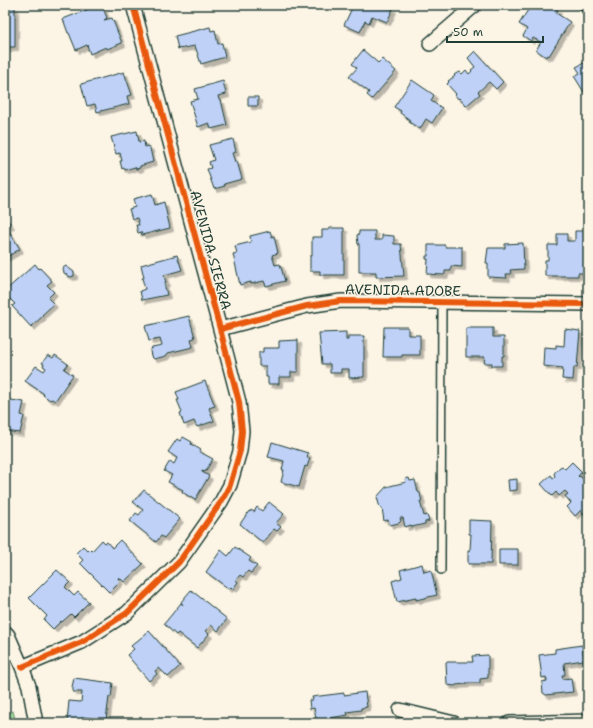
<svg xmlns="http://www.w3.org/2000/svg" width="593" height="728" font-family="'Shantell Sans',sans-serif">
<defs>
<filter id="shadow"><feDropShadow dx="3.5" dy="3.5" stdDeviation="0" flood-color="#0004"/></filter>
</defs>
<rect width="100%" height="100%" fill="#fcf5e5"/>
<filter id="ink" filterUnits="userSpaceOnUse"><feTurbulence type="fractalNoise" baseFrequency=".025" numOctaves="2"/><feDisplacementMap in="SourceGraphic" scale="8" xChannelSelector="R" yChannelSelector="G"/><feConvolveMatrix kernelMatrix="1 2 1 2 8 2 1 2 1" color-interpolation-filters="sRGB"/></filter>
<g filter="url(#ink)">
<path fill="#a3d99c" stroke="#618b68" d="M13,711L16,723H5V715Z"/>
<path fill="#bfd1f6" stroke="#1f3d34" filter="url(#shadow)" d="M99,5H102L107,18L104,20L112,18L122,43L107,49L106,47L90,54L87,45L76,50L69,33H68L63,19Z
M355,5H384L393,9L387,22L372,16L369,23L365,21L360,32L344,25L353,6L354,7Z
M528,5H550L558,10L556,13L570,22L549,56L547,55L546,57L536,50L541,42L533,38L531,41L523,36L527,29L519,24L528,10L526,9Z
M5,7H15V47H9V49H5Z
M210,27L211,31L215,30L218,44L222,43L225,57L201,64L195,46L178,49L175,36Z
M363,50L378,63L382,59L396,71L372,99L367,95L369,92L349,77L357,68L352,64Z
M475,51L503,82L496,89L489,82L478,92L480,94L466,106L459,98L458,99L455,95L456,94L447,84L449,82L448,81L455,76L454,75L457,73L460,72L462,74L466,70L469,74L472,71L471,70L475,67L468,58Z
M588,61V97H587L574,76L580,73L576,67Z
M124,72L132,95L127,96L129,104L97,112L95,104L87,106L81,84Z
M412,80L434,95L431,101L442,108L432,123L426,119L420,129L409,122L410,120L400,113L401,111L394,107Z
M223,81L226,94L218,96L219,100H221L227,125L211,129L209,123L198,127L190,101L198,99L195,89Z
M248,97H258V106H248Z
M137,131L139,142L144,141L145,147L149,146L150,148L153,162L140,166V168L136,169L135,167L125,170L124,168L122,169L120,161H122L120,153L116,154L111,137Z
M233,139L236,152L232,153L235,162L237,161L242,179L224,184L225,186L214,189L207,169L211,168L209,162L214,160L209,145Z
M152,194L155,205L164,202L170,228L142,235L141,232L138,233L136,225H139L137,218L132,219L129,209L135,207L133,199Z
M8,220L11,225L7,228L20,249L5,258V222Z
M329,228H344V275H320V271H310V256H312V237H322V230H329Z
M270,231L272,237L274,236L278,253L272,255L275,265L280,264L285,281L266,286L264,281L251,284V282L240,285L233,254L237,253L235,246L251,242L250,236Z
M359,231H375V240H382V235L394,236V244H401L404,276L376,277V272H359V244H358L357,235L359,234Z
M575,231H588V273H578V276H545V260H548V245H557V234H567V241H575Z
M523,243L524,269L510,270L511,274H506L507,278L488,277V263H486L488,248H505V244Z
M428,245H445V247H462V267L451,266V271H445V274L443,275L427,274L428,259H426V256H428Z
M177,255L182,270L164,275L166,283H164L167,295L142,300L140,291L145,289L142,278H144L141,265Z
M35,264L39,269L40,268L52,281L47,285L54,292L48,298L54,304L42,315L43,316L31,327L12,306L15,304L5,294V291Z
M66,266L74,272V276L70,277L64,273L63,268Z
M189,316L195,338L191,339L193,347L168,353L166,356L154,359L151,356L150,351L152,348L162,346L160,339L149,341L145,326Z
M384,327H408V335H420V355H402V357H383Z
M466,328H493V337H504V356H502V366H492V363H484L485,357H466Z
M565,329L580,331L577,367H574L573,380L562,379L563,368L543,366L544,347L556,348V345L564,346Z
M346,332V340H348V336H364V377L349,378V369H341V373H330V364H322L319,333Z
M298,340V372H291V377H279V384H268V377H266V366H259V352H263V348H279V341Z
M48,355L53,358L55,355L68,364L64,369L73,375L55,401L52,399L50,400L43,395L44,394L25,381L36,366L44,371L46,368L43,366L44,364L42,363Z
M205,381L215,406L209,408L214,421L197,427L194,421L184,425L180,413L182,412L177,400H179L176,392Z
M5,399L24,402L21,415L24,416L20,433L5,431Z
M183,437L192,442L191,444L201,450L200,452L213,459L205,472L202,471V472L209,476L195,500L182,492L183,490L168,482L172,475L164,471L170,461L174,464L177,458L168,452L177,439L180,441Z
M272,442L308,453L307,458H310L307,467L305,466L299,487L281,482L284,470H282L284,461L268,457Z
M572,462L582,472L578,476L579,477L580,476L587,484L584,487L588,491V513L584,514L581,510L575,516L567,507L571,503L565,496L568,494L565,491L559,496L556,492L552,496L541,484L551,475L553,478L555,476L554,474L555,472L560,467L562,466L565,469Z
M409,478L410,481L415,480L418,492L420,493L422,502L420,501L424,516L427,515L429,521L425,522V524L412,527L411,525L405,527L403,518H400L401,521L399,523L390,525L388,520L384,521L382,508H380L377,497L386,487L406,482L405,479Z
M517,479V490L509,491L508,480Z
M144,490L180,519L164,538L161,536L156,542L130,521L136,513L139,515L143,510L133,502Z
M269,502L284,514L276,523L281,527L277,531L274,529L263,543L240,524L249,511L250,512L251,510L254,512L257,507L262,511Z
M469,520L492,521L491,564H468V550H470L471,534H469Z
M102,540L105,543L107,542L112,548L120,540L143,564L124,582L119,577L118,578L120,581L109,592L80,563L83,560L76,553L83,546L88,551L90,549L92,551Z
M235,547L251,558L249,561L257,566L251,573L248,571L243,577L240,575L236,580L238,582L233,589L231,587L229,589L206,572L221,550L228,556Z
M499,549H518V565H499Z
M422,564L424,572L431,570L437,595L416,600V598L397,602L392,581L402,578L400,570Z
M57,570L70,582L65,587L74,596L78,592L89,602L74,617L71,614L62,622L61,621L53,629L44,620L47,616L29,598Z
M191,590L227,619L218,631L211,625L205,631L209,634L197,648L178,633L176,635L164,624L181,603L183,605L181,602Z
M149,631L180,666L168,677L159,668L155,671L157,674L149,681L127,655L134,649L131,646Z
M582,645L584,660L564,663L565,675H562L563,679L571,678L573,692L546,695L543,693L542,682L547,681L546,677L542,678L539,655L555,653V649Z
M488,655V678L480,679V683H466V684L456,685L455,686L447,685L446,662H473L472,656Z
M74,678L113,683L111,697H109L106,720L83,717L82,723L67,721L69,701L81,702L82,692H73V688L72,687Z
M365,692L367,707L361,708V710L347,712L348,715L330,718L331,721L317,723L314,708L310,709L309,700H313L312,697L344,693V695Z"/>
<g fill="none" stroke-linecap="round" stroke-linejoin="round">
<g stroke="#1f3d34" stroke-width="10">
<path id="service" d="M441,570L442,302"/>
</g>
<g stroke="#1f3d34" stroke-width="16">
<path id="minor" d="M586,5L588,8
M430,44L475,5
M220,329L307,306L341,301L588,304
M5,632L8,635L22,667L29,686L36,723
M22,667L82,642L127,613L179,562L221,502L230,485L240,451L242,431L239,402L220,329L133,5
M400,710L454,723
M509,723L588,721"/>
</g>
<use href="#service" stroke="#fcf5e5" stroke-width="7"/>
<use href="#minor" stroke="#fcf5e5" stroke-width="13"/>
<g stroke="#fcf5e5" stroke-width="8">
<path id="cycleway" d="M220,329L307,306L341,301L588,304
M22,667L82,642L127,613L179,562L221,502L230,485L240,451L242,431L239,402L220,329L133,5"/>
</g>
<use href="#cycleway" stroke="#e8590c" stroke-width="6"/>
</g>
</g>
<g text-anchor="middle" stroke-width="3" stroke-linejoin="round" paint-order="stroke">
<g font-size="14" fill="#1f3d34" stroke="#fcf5e5">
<text transform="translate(211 250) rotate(75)" y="5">AVENIDA SIERRA</text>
<text transform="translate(403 290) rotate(1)" y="5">AVENIDA ADOBE</text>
</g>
</g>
<rect width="593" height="728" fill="none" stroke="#fcf5e5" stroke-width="20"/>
<rect x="10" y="10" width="573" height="708" fill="none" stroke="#1f3d34" stroke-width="1.5" filter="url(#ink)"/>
<path d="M447 36v6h96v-6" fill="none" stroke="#1f3d34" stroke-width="2"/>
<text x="453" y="36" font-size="12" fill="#1f3d34" stroke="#fcf5e5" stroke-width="3" paint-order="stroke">50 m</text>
</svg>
